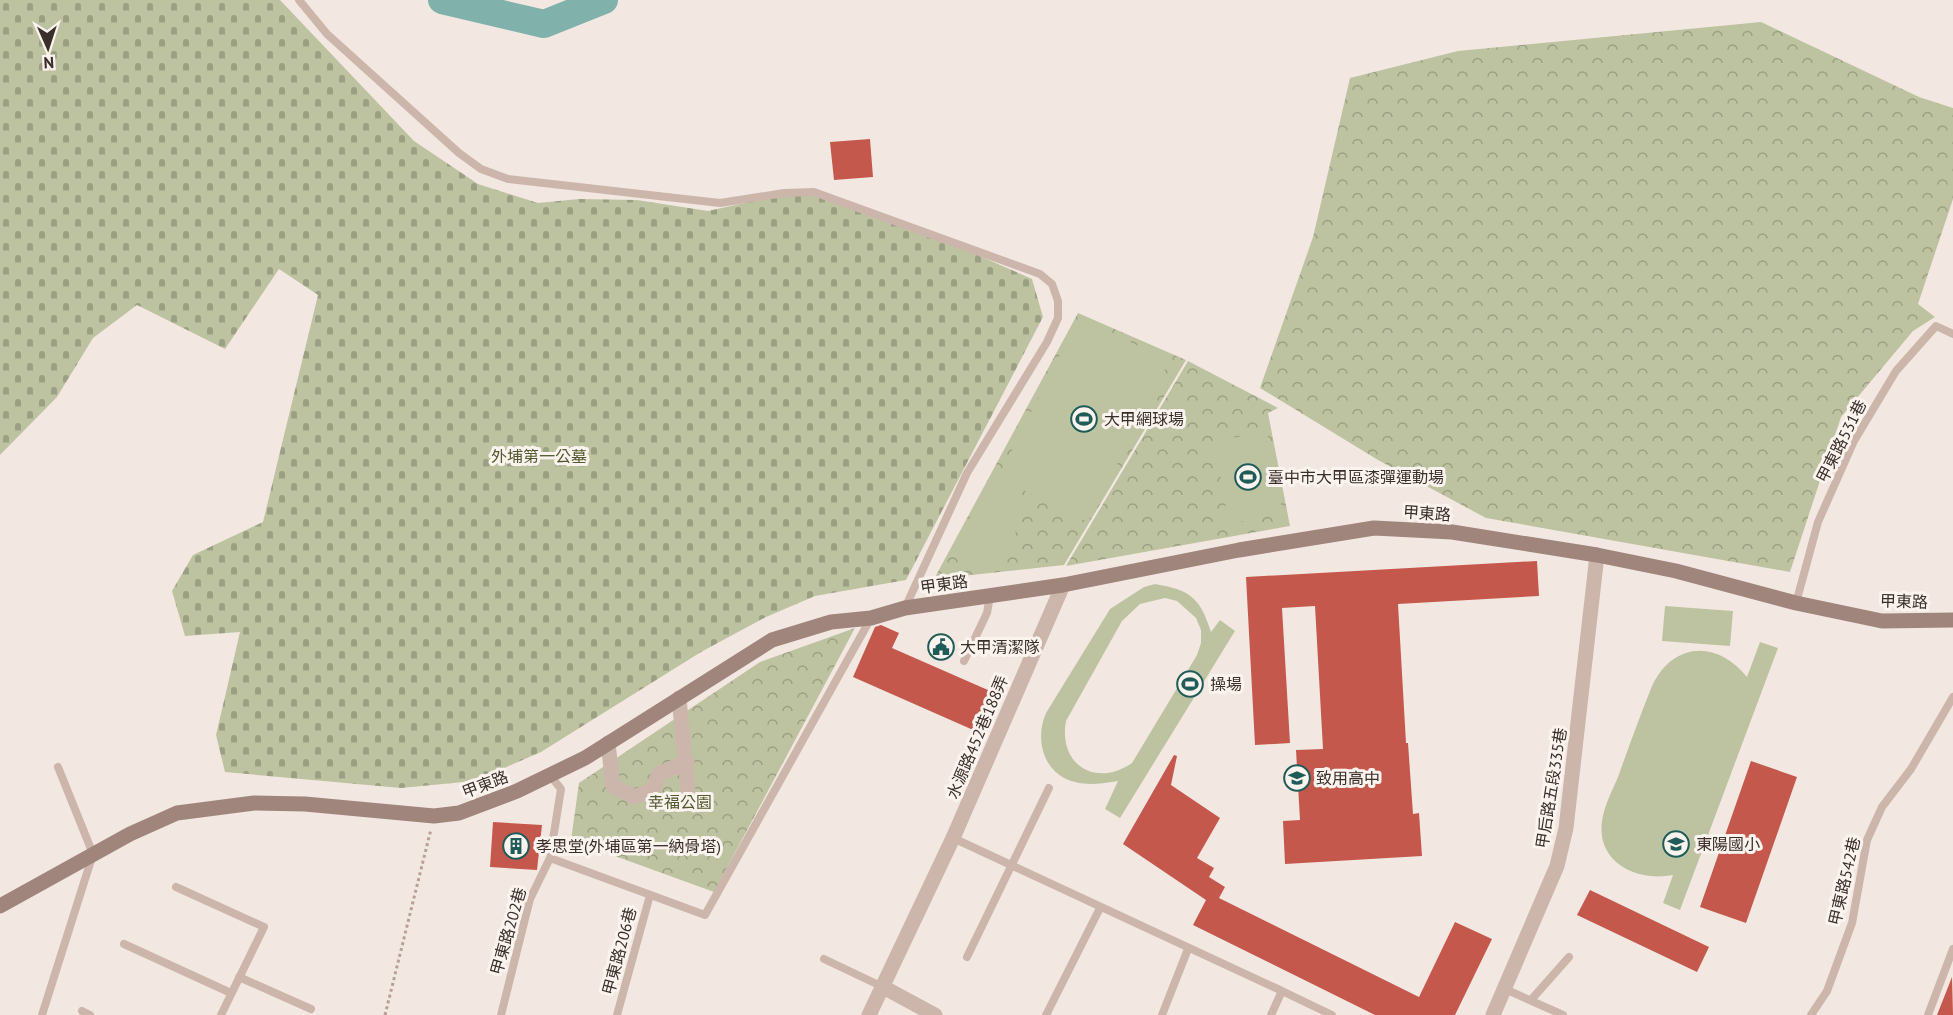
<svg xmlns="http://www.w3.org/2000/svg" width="1953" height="1015" font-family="'PT Sans','Noto Sans TC',sans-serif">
<defs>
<pattern id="forest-crowns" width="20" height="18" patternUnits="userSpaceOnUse" patternTransform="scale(1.5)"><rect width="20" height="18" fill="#bdc3a0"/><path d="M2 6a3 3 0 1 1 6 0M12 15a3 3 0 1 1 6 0" fill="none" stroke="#9b9f83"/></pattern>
<pattern id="cemetery-stones" width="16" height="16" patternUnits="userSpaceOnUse" patternTransform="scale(1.5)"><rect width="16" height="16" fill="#bdc3a0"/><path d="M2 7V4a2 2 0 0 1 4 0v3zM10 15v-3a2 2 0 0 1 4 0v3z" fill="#9b9f83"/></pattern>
</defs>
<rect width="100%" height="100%" fill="#f3e8e1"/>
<path fill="url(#forest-crowns)" d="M1761,22L1919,97L1953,108V199L1918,304L1935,317L1913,331L1841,417L1790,572L1486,518L1378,460L1260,388L1313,237L1350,78L1458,51Z
M1078,313L1186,360L1064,565L934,579Z
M1188,361L1278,408L1268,413L1290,526L1066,566Z
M855,628L714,892L571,840L579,783L760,662Z"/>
<path fill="url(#cemetery-stones)" d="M0,0H280L414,141L478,184L538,203L579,199L637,200L708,211L799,191L855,208L950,243L1032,279L1043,317L906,580L815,596L766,617L701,652L541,752L474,781L401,788L225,772L216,735L240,632L185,636L172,591L193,555L263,522L318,295L279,269L225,349L137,305L93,338L57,397L0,455Z"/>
<path fill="#bdc3a0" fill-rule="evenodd" d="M1079,317L1169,361L1088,522L998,478Z
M1267,432L1283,513L1229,524L1214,441Z
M989,481L1031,502L995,572L953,551Z
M1155,584C1190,590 1200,597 1211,632L1220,620L1235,631L1120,818L1105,809L1118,781C1105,783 1089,786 1075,782C1044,775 1034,740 1046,713L1110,609L1144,587ZM1165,598L1177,601L1196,618L1201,630V643L1197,655L1132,763C1096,788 1058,765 1066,721L1122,621L1140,604Z
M1665,606L1733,611L1730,646L1662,641Z
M1760,642L1778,648L1680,910L1663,903L1673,875C1638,882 1596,863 1602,821C1604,806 1612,791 1618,777C1629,746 1640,716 1652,686C1673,641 1718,640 1747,677Z"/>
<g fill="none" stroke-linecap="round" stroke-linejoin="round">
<path stroke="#80b1ab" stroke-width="28" d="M442,0L544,24L604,0"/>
</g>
<path fill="#c5584d" d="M870,139L873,177L834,180L830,142Z
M1537,561L1539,596L1398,604L1406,743H1408L1413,814L1419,813L1422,856L1285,864L1283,821L1300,820L1296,750L1323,749L1315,606L1282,608L1290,743L1255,745L1246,577Z
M881,625L899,633L892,648L997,694L980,733L853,677L875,627Z
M1174,755L1177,756L1171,785L1220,818L1197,858L1214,868L1209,877L1225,887L1219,898L1419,997L1455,922L1492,939L1455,1015H1375L1193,925L1206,900L1123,844Z
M1751,761L1797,777L1746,923L1700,907Z
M493,822L542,825L537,870L490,867Z
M1590,890L1709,947L1697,972L1577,915Z
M1952,977L1953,1015H1937Z"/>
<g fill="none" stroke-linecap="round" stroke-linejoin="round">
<path stroke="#b8a096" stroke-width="3" stroke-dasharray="3 3" stroke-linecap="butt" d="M385,1015L431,829"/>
<path stroke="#ccb6ac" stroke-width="8" d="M299,0L327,34L459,153L481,169L508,179L720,203L784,193L814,192L1040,274L1052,284L1058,301V318L1047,342L967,473L905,608
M1796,603L1818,522L1854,441L1896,371L1936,326L1953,334
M964,661L987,613L990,596
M549,774L561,789L550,858L705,915L871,618
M953,838L1282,991L1271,1015
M176,887L264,927L221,1015
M124,944L231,993
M967,957L1049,788
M824,959L883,987
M239,977L311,1009
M1505,989L1563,1015
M1282,991L1332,1015
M1531,1000L1569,957
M82,1011L90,1015
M42,1015L93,854L58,767
M501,1015L530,899L550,858
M617,1015L650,895
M1046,1015L1100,908
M1162,1015L1188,949
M1811,1015L1827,991L1852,923L1867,840L1882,807L1911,769L1953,697
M1928,1015L1953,949"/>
<path stroke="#ccb6ac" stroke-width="15" d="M679,698L688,790
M608,743L613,786L634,797L654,789L658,774L687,762
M883,987L935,1015
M869,1015L953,838L1063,585
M1493,1015L1557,866L1566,828L1597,555"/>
<path stroke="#a0857d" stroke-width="15" d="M0,906L130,834L177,813L254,803L305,804L434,816L459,813L517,791L585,758L772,640L831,622L871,618L905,608L1063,585L1239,550L1374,528L1452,532L1597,555L1676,571L1796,603L1882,621L1953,620"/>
</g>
<defs>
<g id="stadium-ring" transform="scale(1.35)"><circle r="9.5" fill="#fbf3ee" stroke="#205c57" stroke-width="1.5"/><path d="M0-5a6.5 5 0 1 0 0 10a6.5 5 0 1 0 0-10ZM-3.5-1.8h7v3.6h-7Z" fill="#205c57"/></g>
<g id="civic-ring" transform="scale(1.35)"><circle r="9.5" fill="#fbf3ee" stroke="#205c57" stroke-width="1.5"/><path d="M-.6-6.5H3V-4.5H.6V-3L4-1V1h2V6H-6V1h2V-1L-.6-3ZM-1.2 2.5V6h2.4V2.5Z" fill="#205c57"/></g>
<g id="school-ring" transform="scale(1.35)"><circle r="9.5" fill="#fbf3ee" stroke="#205c57" stroke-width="1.5"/><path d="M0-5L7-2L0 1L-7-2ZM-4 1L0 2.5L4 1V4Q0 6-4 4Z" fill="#205c57"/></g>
<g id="building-ring" transform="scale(1.35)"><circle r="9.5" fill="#fbf3ee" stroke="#205c57" stroke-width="1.5"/><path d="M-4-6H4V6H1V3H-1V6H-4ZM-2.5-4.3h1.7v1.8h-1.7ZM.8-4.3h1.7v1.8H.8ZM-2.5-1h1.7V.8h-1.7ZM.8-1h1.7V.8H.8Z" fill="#205c57"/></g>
</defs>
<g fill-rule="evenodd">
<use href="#stadium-ring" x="1084" y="419"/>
<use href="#stadium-ring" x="1248" y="477"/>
<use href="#civic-ring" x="941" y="647"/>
<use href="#stadium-ring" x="1190" y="684"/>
<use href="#school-ring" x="1297" y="778"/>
<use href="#school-ring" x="1676" y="844"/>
<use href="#building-ring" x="516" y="846"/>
</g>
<g text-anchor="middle" stroke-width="6" stroke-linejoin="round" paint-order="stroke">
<g font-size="16" fill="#3a2e2b" stroke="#fbf3ee" text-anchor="start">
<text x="1104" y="425">大甲網球場</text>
<text x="1268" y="483">臺中市大甲區漆彈運動場</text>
<text x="960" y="653">大甲清潔隊</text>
<text x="1210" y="690">操場</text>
<text x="1316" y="784">致用高中</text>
<text x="1696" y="850">東陽國小</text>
<text x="536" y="852">孝思堂(外埔區第一納骨塔)</text>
</g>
<g font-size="16" fill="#3a2e2b" stroke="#fbf3ee">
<text transform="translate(1841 441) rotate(-63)" y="6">甲東路531巷</text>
<text transform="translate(1427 513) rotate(4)" y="6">甲東路</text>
<text transform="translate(944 584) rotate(-8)" y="6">甲東路</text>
<text transform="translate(1904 601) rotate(2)" y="6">甲東路</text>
<text transform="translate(977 737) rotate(-67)" y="6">水源路452巷188弄</text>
<text transform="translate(485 784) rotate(-21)" y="6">甲東路</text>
<text transform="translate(1551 788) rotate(-81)" y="6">甲后路五段335巷</text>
<text transform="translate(1844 881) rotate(-77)" y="6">甲東路542巷</text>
<text transform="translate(508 931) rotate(-74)" y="6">甲東路202巷</text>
<text transform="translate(619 951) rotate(-75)" y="6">甲東路206巷</text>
</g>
<g font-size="16" fill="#50592f" stroke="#fbf3ee">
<text x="539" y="462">外埔第一公墓</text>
<text x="680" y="808">幸福公園</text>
</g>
</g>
<g transform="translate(48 48) rotate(177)" stroke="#fbf3ee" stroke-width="4.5" paint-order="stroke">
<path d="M0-4.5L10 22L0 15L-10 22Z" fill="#3a2e2b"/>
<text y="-9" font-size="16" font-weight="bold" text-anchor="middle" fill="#3a2e2b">N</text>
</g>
</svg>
